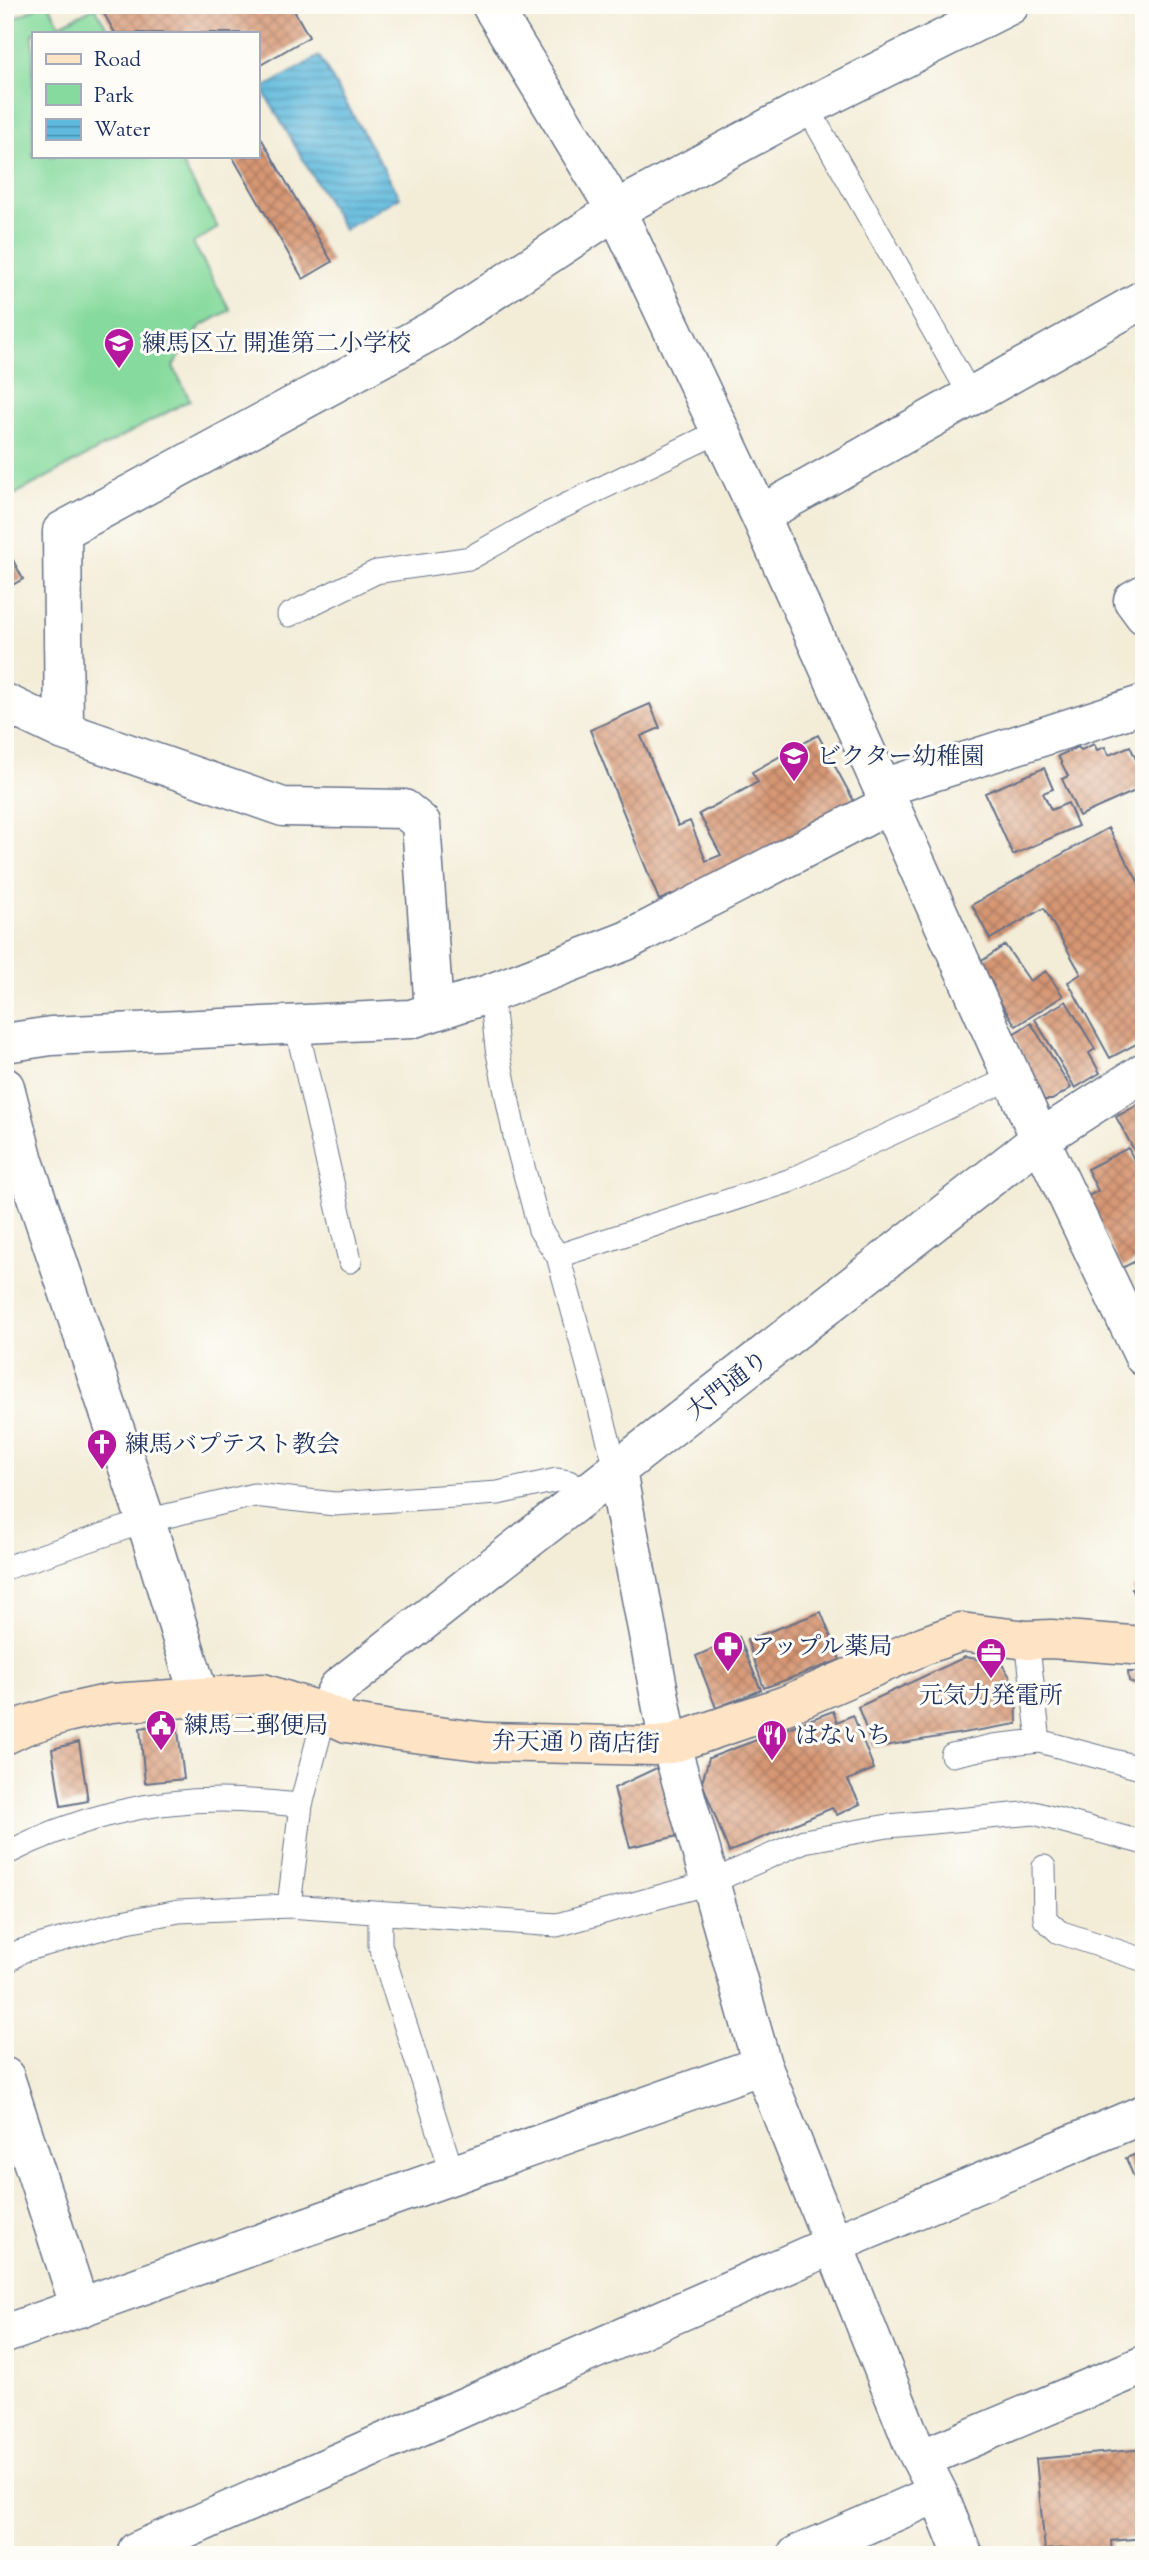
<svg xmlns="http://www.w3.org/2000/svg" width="1149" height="2560" font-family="'Sorts Mill Goudy','Noto Serif JP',serif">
<defs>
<pattern id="water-rules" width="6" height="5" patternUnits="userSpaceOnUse" patternTransform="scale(1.75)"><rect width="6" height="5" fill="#5eb9dc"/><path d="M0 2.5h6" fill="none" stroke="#4d97b6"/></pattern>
<pattern id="building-cross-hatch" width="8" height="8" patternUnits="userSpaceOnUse" patternTransform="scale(1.75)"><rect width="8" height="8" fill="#d79773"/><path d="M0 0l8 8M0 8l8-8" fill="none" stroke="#ae7c62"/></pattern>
</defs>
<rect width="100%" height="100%" fill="#fdfcf7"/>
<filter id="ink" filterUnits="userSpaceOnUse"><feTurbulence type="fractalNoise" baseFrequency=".0143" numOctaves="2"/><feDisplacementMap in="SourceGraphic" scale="14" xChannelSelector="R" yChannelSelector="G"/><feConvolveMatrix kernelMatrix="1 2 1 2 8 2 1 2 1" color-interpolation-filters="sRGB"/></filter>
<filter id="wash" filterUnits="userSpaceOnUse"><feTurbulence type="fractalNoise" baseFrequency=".00686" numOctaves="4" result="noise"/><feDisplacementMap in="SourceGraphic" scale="28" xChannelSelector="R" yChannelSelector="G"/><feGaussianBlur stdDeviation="1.57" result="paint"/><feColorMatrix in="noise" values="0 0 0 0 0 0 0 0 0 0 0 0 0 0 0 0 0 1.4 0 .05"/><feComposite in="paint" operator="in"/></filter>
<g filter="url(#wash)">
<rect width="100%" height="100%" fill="#f3edd8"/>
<path fill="#86da9d" stroke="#50847e" stroke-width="2" d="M41,5H49L60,25L95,7L110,33H33V156H178L218,228L193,243L230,310L201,326L173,366L190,400L12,496L5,484V23Z"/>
<path fill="url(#water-rules)" stroke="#3c749d" stroke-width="2" d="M319,56L400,197L344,230L262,89Z"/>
<g id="blocks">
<path fill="url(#building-cross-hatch)" d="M99,5H291L309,37L257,67V33H115Z
M257,131L332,262L303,279L232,156H257Z
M5,545L23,579L5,589Z
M650,704L660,728L641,736L678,826L690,821L706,861L721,855L699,814L758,782L752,772L818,735L856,805L705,882L659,900L590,730Z
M1094,744L1097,750L1105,747L1109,755L1130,746L1144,777V787L1079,816L1062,779L1068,776L1058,756L1078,747L1081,750Z
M1044,768L1053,789L1043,793L1051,810L1068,803L1078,826L1013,855L985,793Z
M1108,828L1144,892V1040L1110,1058L1068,982L1081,974L1044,908L990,939L972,905Z
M1005,945L1030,981L1046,971L1063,996L1016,1026L991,988L994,986L979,963Z
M1066,1001L1095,1049L1089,1053L1100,1073L1075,1088L1035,1019Z
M1031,1023L1071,1088L1052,1100H1044L1013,1034Z
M1141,1103L1144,1108V1160L1140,1161L1116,1117Z
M1128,1148L1139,1169L1144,1167V1257L1122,1268L1086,1197L1098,1191L1087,1169Z
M1144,1583V1616L1132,1588Z
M821,1612L840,1660L764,1688L747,1640Z
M739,1637L761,1690L716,1708L696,1656Z
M965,1657L1001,1663L1016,1686L1017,1724L873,1748L858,1707Z
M1128,1672H1144V1745L1140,1744L1139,1687L1129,1681Z
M833,1711L837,1722L853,1715L874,1769L848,1780L860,1804L837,1815L832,1808L729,1852L702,1782L709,1758Z
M177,1722L184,1779L145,1783L140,1728Z
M79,1742L88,1801L61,1806L52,1749Z
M663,1765L682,1835L630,1847L614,1788Z
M1144,2151V2202L1126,2158Z
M1144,2449V2538L1111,2541L1112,2555H1068L1067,2548L1045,2550L1036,2459Z"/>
</g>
</g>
<g filter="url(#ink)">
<use href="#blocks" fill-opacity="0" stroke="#677289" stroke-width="2"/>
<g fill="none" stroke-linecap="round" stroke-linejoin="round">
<g stroke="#677289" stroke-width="25">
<path id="service" d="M807,107L971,396
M289,615L376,572L470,558L550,513L720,431
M491,993L497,1048L516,1141L540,1230L558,1256
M296,1024L350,1261
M617,1471L558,1256L789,1181L1013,1077
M5,1568L146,1521L254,1495L335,1504L498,1493L557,1480L569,1482L583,1497
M1027,1640L1039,1741
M952,1755L993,1746L1039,1741L1144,1769
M5,1854C72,1820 146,1800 221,1800C248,1800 275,1803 301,1805
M1044,1867L1045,1919L1059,1932L1144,1960
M289,1906L557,1925L709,1883L804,1841L888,1826L1034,1813L1144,1843
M380,1913V1945L453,2175
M5,1963L21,1951L127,1921L179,1911L289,1906L301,1805L325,1713"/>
</g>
<g stroke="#677289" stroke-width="41">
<path id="minor" d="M491,5L616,210L760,515L1040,1139L1144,1357
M760,515L1144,299
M1144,594L1133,600L1144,615
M5,703L64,731L283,807L404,809L421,823L434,1011
M64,731L62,531L440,326L616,210L807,107L1010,5
M883,788L1144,704
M5,1043L51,1036L411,1019L491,993L626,941L890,804
M5,1087L24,1161L146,1521L199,1696
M617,1471L665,1724L762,2065L913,2444L938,2493L963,2555
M325,1713L338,1688L1040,1139L1144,1072
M5,2077L80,2308
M5,2334L762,2065
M921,2459L1144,2365
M138,2555L137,2551L832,2245L1144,2114
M797,2555L938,2493"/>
</g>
<g stroke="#677289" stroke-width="41">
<path id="secondary" d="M5,1735L24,1726L66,1713L111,1703L263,1693L325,1713L347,1723L397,1731L487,1742L655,1746L671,1744L786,1705L925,1645L961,1632L1027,1640L1051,1639L1144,1646"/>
</g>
<use href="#service" stroke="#fff" stroke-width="23"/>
<use href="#minor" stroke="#fff" stroke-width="38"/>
<use href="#secondary" stroke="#fee4c5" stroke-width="38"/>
</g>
</g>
<defs>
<g id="school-pin" transform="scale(1.575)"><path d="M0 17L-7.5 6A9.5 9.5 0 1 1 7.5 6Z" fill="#b5179e" stroke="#fdfcf7"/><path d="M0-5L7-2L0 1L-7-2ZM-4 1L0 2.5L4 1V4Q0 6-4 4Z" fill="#fff"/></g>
<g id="church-pin" transform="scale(1.575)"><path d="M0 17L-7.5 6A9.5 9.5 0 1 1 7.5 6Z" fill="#b5179e" stroke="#fdfcf7"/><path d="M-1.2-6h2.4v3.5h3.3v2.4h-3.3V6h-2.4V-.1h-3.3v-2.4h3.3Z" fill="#fff"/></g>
<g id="pharmacy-pin" transform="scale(1.575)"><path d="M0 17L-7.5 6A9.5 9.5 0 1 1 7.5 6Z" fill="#b5179e" stroke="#fdfcf7"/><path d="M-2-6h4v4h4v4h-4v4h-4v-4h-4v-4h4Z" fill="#fff"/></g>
<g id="office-pin" transform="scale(1.575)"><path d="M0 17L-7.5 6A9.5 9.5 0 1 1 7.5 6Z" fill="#b5179e" stroke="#fdfcf7"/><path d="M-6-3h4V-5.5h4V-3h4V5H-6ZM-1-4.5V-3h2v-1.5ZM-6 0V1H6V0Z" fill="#fff"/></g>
<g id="civic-pin" transform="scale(1.575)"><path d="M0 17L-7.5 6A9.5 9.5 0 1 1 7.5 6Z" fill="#b5179e" stroke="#fdfcf7"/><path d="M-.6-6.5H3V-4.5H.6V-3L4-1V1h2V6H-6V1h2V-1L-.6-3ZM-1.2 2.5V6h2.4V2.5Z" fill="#fff"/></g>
<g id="restaurant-pin" transform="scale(1.575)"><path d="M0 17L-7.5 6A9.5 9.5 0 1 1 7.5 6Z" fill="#b5179e" stroke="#fdfcf7"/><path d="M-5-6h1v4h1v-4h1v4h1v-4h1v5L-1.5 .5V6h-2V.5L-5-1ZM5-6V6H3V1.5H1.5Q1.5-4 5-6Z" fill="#fff"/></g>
</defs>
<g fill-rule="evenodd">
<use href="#school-pin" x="119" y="343"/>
<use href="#school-pin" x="794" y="756"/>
<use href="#church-pin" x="102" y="1444"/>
<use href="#pharmacy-pin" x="728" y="1646"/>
<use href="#office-pin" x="991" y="1653"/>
<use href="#civic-pin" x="161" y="1725"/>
<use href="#restaurant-pin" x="772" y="1735"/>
</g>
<g text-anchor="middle" stroke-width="6" stroke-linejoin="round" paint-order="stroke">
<g font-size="24" fill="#1b2f5e" stroke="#fdfcf7" text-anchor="start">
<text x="142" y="351">練馬区立 開進第二小学校</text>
<text x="817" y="764">ビクター幼稚園</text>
<text x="125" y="1452">練馬バプテスト教会</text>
<text x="751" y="1654">アップル薬局</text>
<text x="991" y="1703" text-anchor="middle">元気力発電所</text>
<text x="184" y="1733">練馬二郵便局</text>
<text x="795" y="1743">はないち</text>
</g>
<g font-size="24" fill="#1b2f5e" stroke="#fdfcf7">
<text transform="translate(727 1385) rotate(-38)" y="8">大門通り</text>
<text transform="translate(576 1742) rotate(1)" y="8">弁天通り商店街</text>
</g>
</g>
<rect width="1149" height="2560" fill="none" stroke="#fdfcf7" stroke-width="28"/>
<rect x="32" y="32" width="228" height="126" fill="#fdfcf7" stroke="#a3aaba" stroke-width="2"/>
<rect x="46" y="54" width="35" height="10" fill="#fee4c5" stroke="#a3aaba" stroke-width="2"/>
<text x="94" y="66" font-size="21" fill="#1b2f5e">Road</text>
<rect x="46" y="84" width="35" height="21" fill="#86da9d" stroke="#a3aaba" stroke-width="2"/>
<text x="94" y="102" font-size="21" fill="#1b2f5e">Park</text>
<rect x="46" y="119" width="35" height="21" fill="url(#water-rules)" stroke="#a3aaba" stroke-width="2"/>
<text x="94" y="136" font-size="21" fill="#1b2f5e">Water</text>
</svg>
